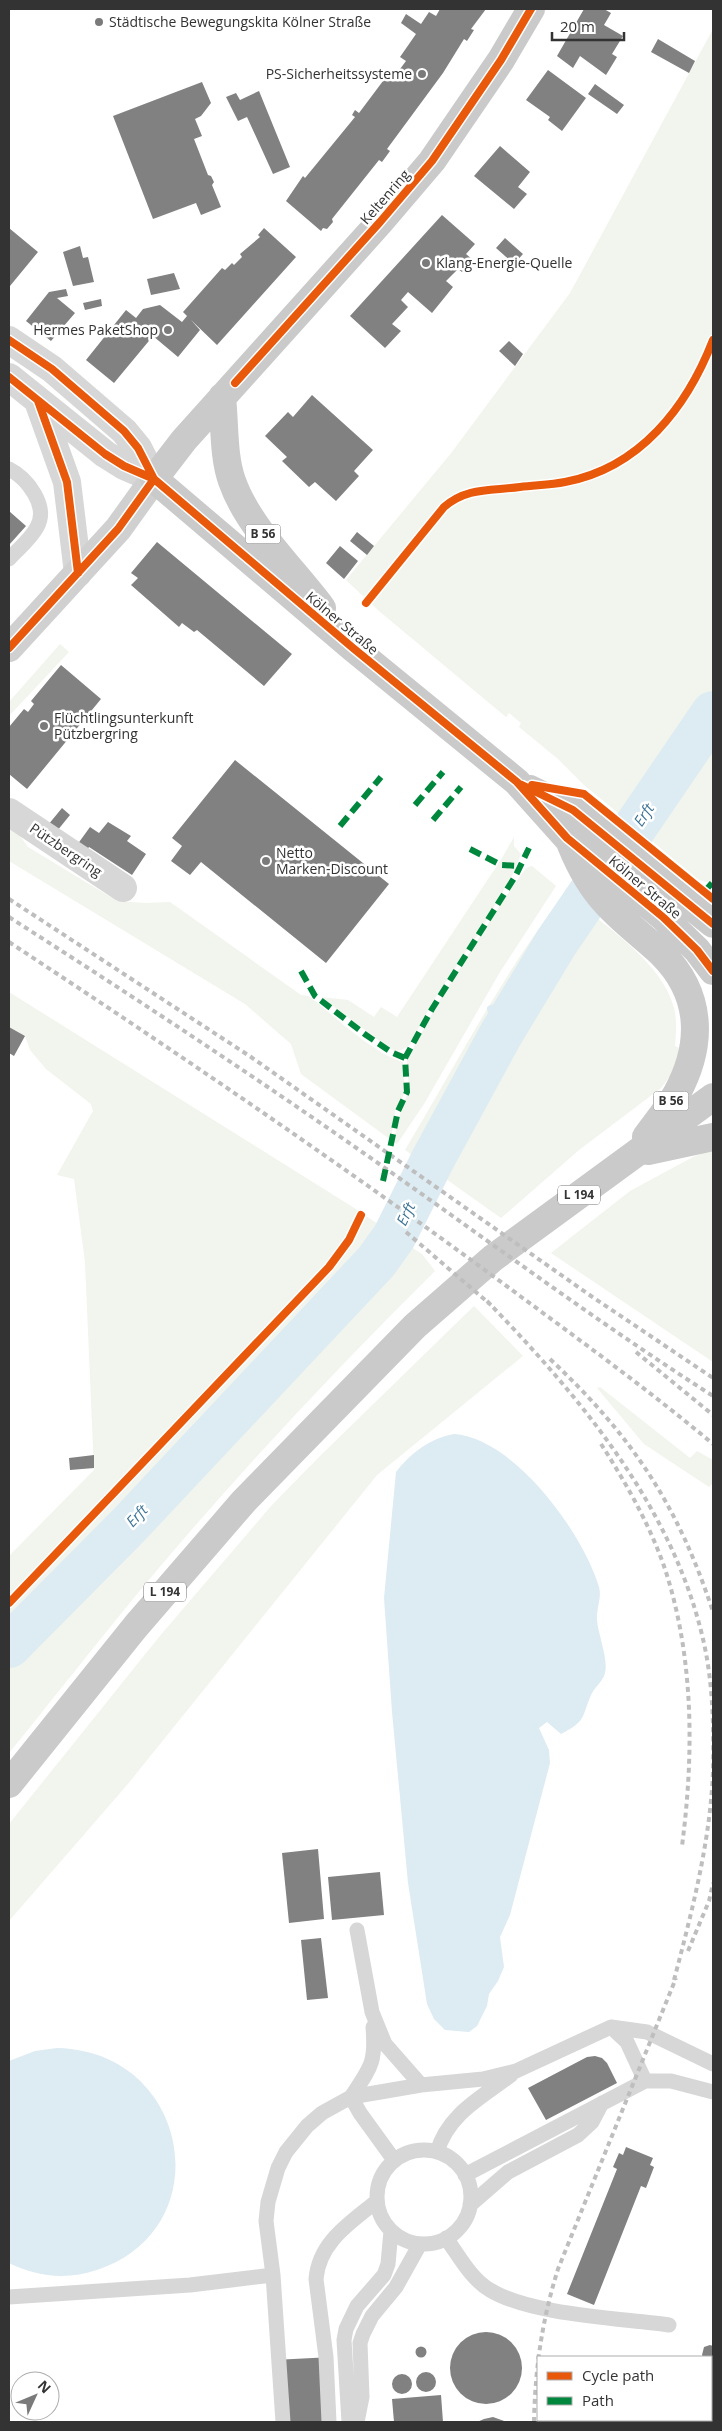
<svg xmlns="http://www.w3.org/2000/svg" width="722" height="2431" font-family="'Open Sans',sans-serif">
<rect width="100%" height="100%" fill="#fff"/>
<path fill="#f1f5ed" d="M713,29V884L699,880L584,785L558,759L519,727L521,723L509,713L506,717L494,707L379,611L346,580L452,452L570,293Z
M60,644L69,652L9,716V702Z
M9,826L18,833L28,847L117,901L145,903L170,902L301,995L309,996C333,1015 375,1055 403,1062L405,1092L395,1111L391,1140L301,1074L291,1044L245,1004L9,861Z
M514,837V846L521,854L513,874L482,928L433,1001L410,1045L402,1050L395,1051L386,1046L321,997L348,1000L374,1017L381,1007L397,1017L502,858Z
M532,866L556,886L500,972L424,1104L397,1144L393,1142L401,1110L409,1090L407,1060L410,1054L439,1001L502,902L526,868Z
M565,893C600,922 663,962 674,1008C677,1020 676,1034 675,1046L683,1050L671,1075L661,1088L579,1150L501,1218L405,1150C457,1063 503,973 565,893Z
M9,992L359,1211L345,1238L321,1271L9,1596V1556L94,1470L85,1262L74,1179L57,1175L93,1111L91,1104L46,1069L30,1050L25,1036L9,1027Z
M713,1149V1362L551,1253L630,1191L693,1157Z
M366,1216L387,1230C350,1276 308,1316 269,1359C183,1451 98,1543 9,1631V1609L308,1296L346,1251Z
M402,1241L422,1254L435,1271C347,1358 262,1448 181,1542C122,1610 66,1683 9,1753V1654L97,1568L275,1378L378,1273Z
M474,1306L523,1356L377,1475L127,1785L9,1921V1824L159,1637L272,1505L319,1457Z
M600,1387L690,1458L697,1451L713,1460V1483L709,1487L644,1444L597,1388Z"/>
<path fill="#ddebf3" d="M454,1434C514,1438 583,1533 599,1587C602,1597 596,1610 597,1620C598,1635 610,1662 604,1676C601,1683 594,1688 591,1695C581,1719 586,1721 561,1734L547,1722L539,1728L549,1750L550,1763L510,1915L500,1937L504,1967L498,1981L489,1994L487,2006L477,2026L469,2032L445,2030L434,2019L427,2004L408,1883L392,1712L384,1598L396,1472C410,1454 430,1438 454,1434Z
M57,2048C191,2051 221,2229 97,2270C67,2280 37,2277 9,2263V2061L35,2051Z"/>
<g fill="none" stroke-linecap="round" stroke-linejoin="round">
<path stroke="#ddebf3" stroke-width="8" d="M491,1009L522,1000"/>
<path stroke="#ddebf3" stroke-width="44" d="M9,1646L128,1526L376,1262L394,1237L433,1159L501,1034L556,943L713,713"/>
</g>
<path fill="#818181" d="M440,9H486L471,29L474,30L467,41L464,39L443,73L387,149L390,151L382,162L379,160L332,219L333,222L327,229L323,228L321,231L286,201L303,176L305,178L355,117L352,115L355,110L359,113L392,69L397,73L406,61L400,57L416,34L401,23L406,14L421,24L429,12L436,16Z
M584,9H604L611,13L604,25L623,36L612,54L617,57L606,75L580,56L573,68L557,56Z
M658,39L695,61L689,73L651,52Z
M548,70L586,98L562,131L548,120L550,117L526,100Z
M202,82L211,103L201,116L195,119L202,136L194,139L208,175L211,176L214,182L212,185L221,207L201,215L196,203L153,219L113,116Z
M595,84L624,105L617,114L588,94Z
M259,91L290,167L273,174L247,117L238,121L226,97L236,93L240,100Z
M500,146L530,172L518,187L527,194L514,209L474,176Z
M442,215L475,244L466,254L473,260L462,272L458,269L446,281L453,287L432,313L408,292L401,300L408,307L392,324L401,331L385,348L350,316Z
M9,228L38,252L10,286L9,284Z
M264,228L296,257L217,345L191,320L200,330L178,357L153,336L114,383L86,360L126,310L136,318L143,309L160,305L182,322L187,316L183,312L222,268L225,270L232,263L234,265L242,257L240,254L260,237L258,235Z
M505,238L523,254L514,264L496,248Z
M80,246L83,258L88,257L94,282L73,286L63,252Z
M174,273L180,289L151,295L147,279Z
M66,289L68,296L57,298L75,313L51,341L26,321L49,292Z
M101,299L102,306L85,310L83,303Z
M509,341L523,354L515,366L499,351Z
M312,395L373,450L354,471L359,476L336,501L315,482L309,487L282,461L287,457L265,436L288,412L293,417Z
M9,511L26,526L9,545Z
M357,532L374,546L367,555L350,541Z
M157,542L292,654L264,686L197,630L194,632L182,623L179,627L131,585L138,578L131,573Z
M340,546L358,561L344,579L326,563Z
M61,665L101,699L27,789L9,774V727L24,709L28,712L34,704L31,701Z
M235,760L389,884L326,963L201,862L190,875L171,861L182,846L172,838Z
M62,808L70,815L57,831L48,825Z
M108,822L131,836L127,841L146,854L132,875L89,847L86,851L77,845L90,827L99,833Z
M9,1027L25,1036L14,1056L9,1053Z
M94,1455V1468L70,1470L69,1458Z
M318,1849L324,1919L289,1923L282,1853Z
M380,1872L384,1915L332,1920L328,1877Z
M321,1938L328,1998L307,2000L301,1940Z
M595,2056L602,2058L607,2063L617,2083L546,2120L528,2088L587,2057Z
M626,2147L653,2158L650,2165L654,2167L646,2188L641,2186L594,2305L567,2294L617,2169L613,2167L619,2153L623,2155Z
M450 2368a36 36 0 1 1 72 0a36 36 0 1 1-72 0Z
M710,2345L713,2346V2361L711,2362V2357H703L702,2355L704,2347Z
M415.5 2352a5.5 5.5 0 1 1 11 0a5.5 5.5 0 1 1-11 0Z
M332,2357L335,2422H277L274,2360Z
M416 2382a10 10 0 1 1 20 0a10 10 0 1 1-20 0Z
M392 2384a10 10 0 1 1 20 0a10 10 0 1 1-20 0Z
M711,2377H713V2414H712Z
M441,2395L443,2422H394L392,2399Z
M493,2417L507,2422H477L484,2419Z
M568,2420H597L598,2422H568Z
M615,2420H630L634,2422H612Z"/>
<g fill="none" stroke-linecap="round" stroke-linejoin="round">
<path stroke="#d7d7d7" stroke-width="15" d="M9,469C27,478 49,506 37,527C31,539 18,549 9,559
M357,1930L372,2012L385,2044L421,2085
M373,2027C376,2063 371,2067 351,2097L360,2113L394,2160
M611,2027L627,2042L645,2081
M377 2197a47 47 0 1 1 94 0a47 47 0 1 1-94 0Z
M437,2152C448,2114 481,2098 511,2075
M465,2175L645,2081H671L713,2092
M470,2205L508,2172L578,2135L592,2122L602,2103
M446,2238C459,2256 471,2279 490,2290C531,2315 619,2318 669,2325
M9,2297L190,2285L273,2275
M283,2422L273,2275L266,2221L268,2202L278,2168L286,2152L307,2126L322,2113L351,2097L421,2085L483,2079L516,2071L611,2027L647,2032L713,2064
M329,2422L326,2357L316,2279C319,2242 350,2223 377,2201
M349,2422L344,2340L346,2329L357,2306L384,2275L388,2264L391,2231
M357,2422L362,2397L360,2343L363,2334L372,2316L396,2287L420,2244"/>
<path stroke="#d7d7d7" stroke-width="28" d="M9,812L123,888"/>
<path stroke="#d7d7d7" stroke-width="28" d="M9,340L52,369L124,431L138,448L154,479
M9,377L105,454L124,466L154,479
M38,401L67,482L78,573"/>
<path stroke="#d0d0d0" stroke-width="28" d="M9,648L118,529L154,479"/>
<path stroke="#cacaca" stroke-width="28" d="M531,9L501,60L432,161L380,222L184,440L154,479L353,648L517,782L567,838L663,917L697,950L713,971
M222,397C225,424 223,456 232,481C248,527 293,569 322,608
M530,789L573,810L713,924
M571,845C580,867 590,886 606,903C623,922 644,937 662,954C703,995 703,1045 677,1093C668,1109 656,1123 646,1137
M648,1151L713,1137
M9,1784L136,1626L244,1501L415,1326L493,1258L713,1097"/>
<path stroke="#bebebe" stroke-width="4" stroke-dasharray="5 4" stroke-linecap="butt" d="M9,899L251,1057L591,1296L713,1378
M9,917C129,994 248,1072 365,1154C481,1235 594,1320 713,1396
M9,942C182,1056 353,1172 520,1296C585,1344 651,1392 713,1444
M406,1232L491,1305
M487,1301C580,1397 672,1506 703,1639C713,1681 714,1729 713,1772C710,1844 691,1915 673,1984
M636,1352L713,1415
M550,1359C632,1436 678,1505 713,1612
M601,1444C626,1483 650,1525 665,1569C694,1658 694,1754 682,1846
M688,1951L709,1901L713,1883
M534,2422C535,2369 542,2320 558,2269L676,1978"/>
<path stroke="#00873e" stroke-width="6" stroke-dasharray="12 6" stroke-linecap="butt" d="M415,805L443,772
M433,820L461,787
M340,826L381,777
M470,849L501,865L521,866
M704,892L713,882
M301,971L315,996L366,1035L391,1052L405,1058
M383,1181L398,1111L407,1092L405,1058L432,1009L516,875L529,848"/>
<g stroke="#fff" stroke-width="11">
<path id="cycleway" d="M9,340L52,369L124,431L138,448L154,479
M9,377L105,454L124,466L154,479L353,648L517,782L567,838L663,917L697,950L713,971
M235,383L380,222L432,161L501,60L531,9
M38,401L67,482L78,573
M366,603L444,507C467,487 491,491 520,487C535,485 550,485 565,482C640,468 687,407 713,340
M9,648L118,529L154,479
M522,785L573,810L713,924
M532,785L584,794L713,899
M9,1603L329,1267L349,1240L361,1215"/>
</g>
<use href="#cycleway" stroke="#e8590c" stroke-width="8"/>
</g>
<g fill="#7a7a7a" stroke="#fff" stroke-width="2">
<circle cx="99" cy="22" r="5"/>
<circle cx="422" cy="74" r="5"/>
<circle cx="426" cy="263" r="5"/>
<circle cx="168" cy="330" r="5"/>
<circle cx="44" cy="726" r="5"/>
<circle cx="266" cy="861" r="5"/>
</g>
<g text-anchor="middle" stroke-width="5" stroke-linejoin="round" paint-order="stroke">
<g fill="#fff" stroke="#707070" stroke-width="1">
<rect x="245.5" y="524.5" width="35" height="19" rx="4"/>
<rect x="653.5" y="1091.5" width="35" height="19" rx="4"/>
<rect x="558" y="1185.5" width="42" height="19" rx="4"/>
<rect x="144" y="1582.5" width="42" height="19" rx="4"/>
</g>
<g font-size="12" font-weight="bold" fill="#333">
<text x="263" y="538">B 56</text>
<text x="671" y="1105">B 56</text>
<text x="579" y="1199">L 194</text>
<text x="165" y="1596">L 194</text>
</g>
<g font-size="14" fill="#333" stroke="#fff" text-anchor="start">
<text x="109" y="27">Städtische Bewegungskita Kölner Straße</text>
<text x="412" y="79" text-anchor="end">PS-Sicherheitssysteme</text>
<text x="436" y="268">Klang-Energie-Quelle</text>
<text x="158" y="335" text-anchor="end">Hermes PaketShop</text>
<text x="54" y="723">Flüchtlingsunterkunft<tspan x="54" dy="16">Pützbergring</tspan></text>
<text x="276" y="858">Netto<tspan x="276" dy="16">Marken-Discount</tspan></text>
</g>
<g font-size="14" fill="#333" stroke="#fff">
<text transform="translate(385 197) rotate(-49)" y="5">Keltenring</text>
<text transform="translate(342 623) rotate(40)" y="5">Kölner Straße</text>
<text transform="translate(66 850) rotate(34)" y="5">Pützbergring</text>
<text transform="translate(645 887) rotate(40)" y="5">Kölner Straße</text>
</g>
<g font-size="15" font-style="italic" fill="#3f7597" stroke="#fff">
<text transform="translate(644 815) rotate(-56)" y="5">Erft</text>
<text transform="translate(406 1214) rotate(-64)" y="5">Erft</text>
<text transform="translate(137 1516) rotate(-47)" y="5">Erft</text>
</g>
</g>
<rect width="722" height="2431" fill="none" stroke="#333333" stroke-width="20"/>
<rect x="537" y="2356" width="175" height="65" fill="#ffffff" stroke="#adadad"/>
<rect x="547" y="2372" width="25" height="8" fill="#e8590c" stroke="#adadad"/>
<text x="582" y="2381" font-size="15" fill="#333333">Cycle path</text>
<rect x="547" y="2397" width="25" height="8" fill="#00873e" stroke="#adadad"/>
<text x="582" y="2406" font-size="15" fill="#333333">Path</text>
<g transform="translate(35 2396) rotate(46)"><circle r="24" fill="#ffffff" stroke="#adadad"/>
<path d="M0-4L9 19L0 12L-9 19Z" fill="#7a7a7a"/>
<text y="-8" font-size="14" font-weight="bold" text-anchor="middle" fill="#333333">N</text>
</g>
<path d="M552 32v8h72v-8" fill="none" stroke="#333333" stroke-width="2.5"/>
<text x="560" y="32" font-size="15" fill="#333333" stroke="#ffffff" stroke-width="4" paint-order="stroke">20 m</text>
</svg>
